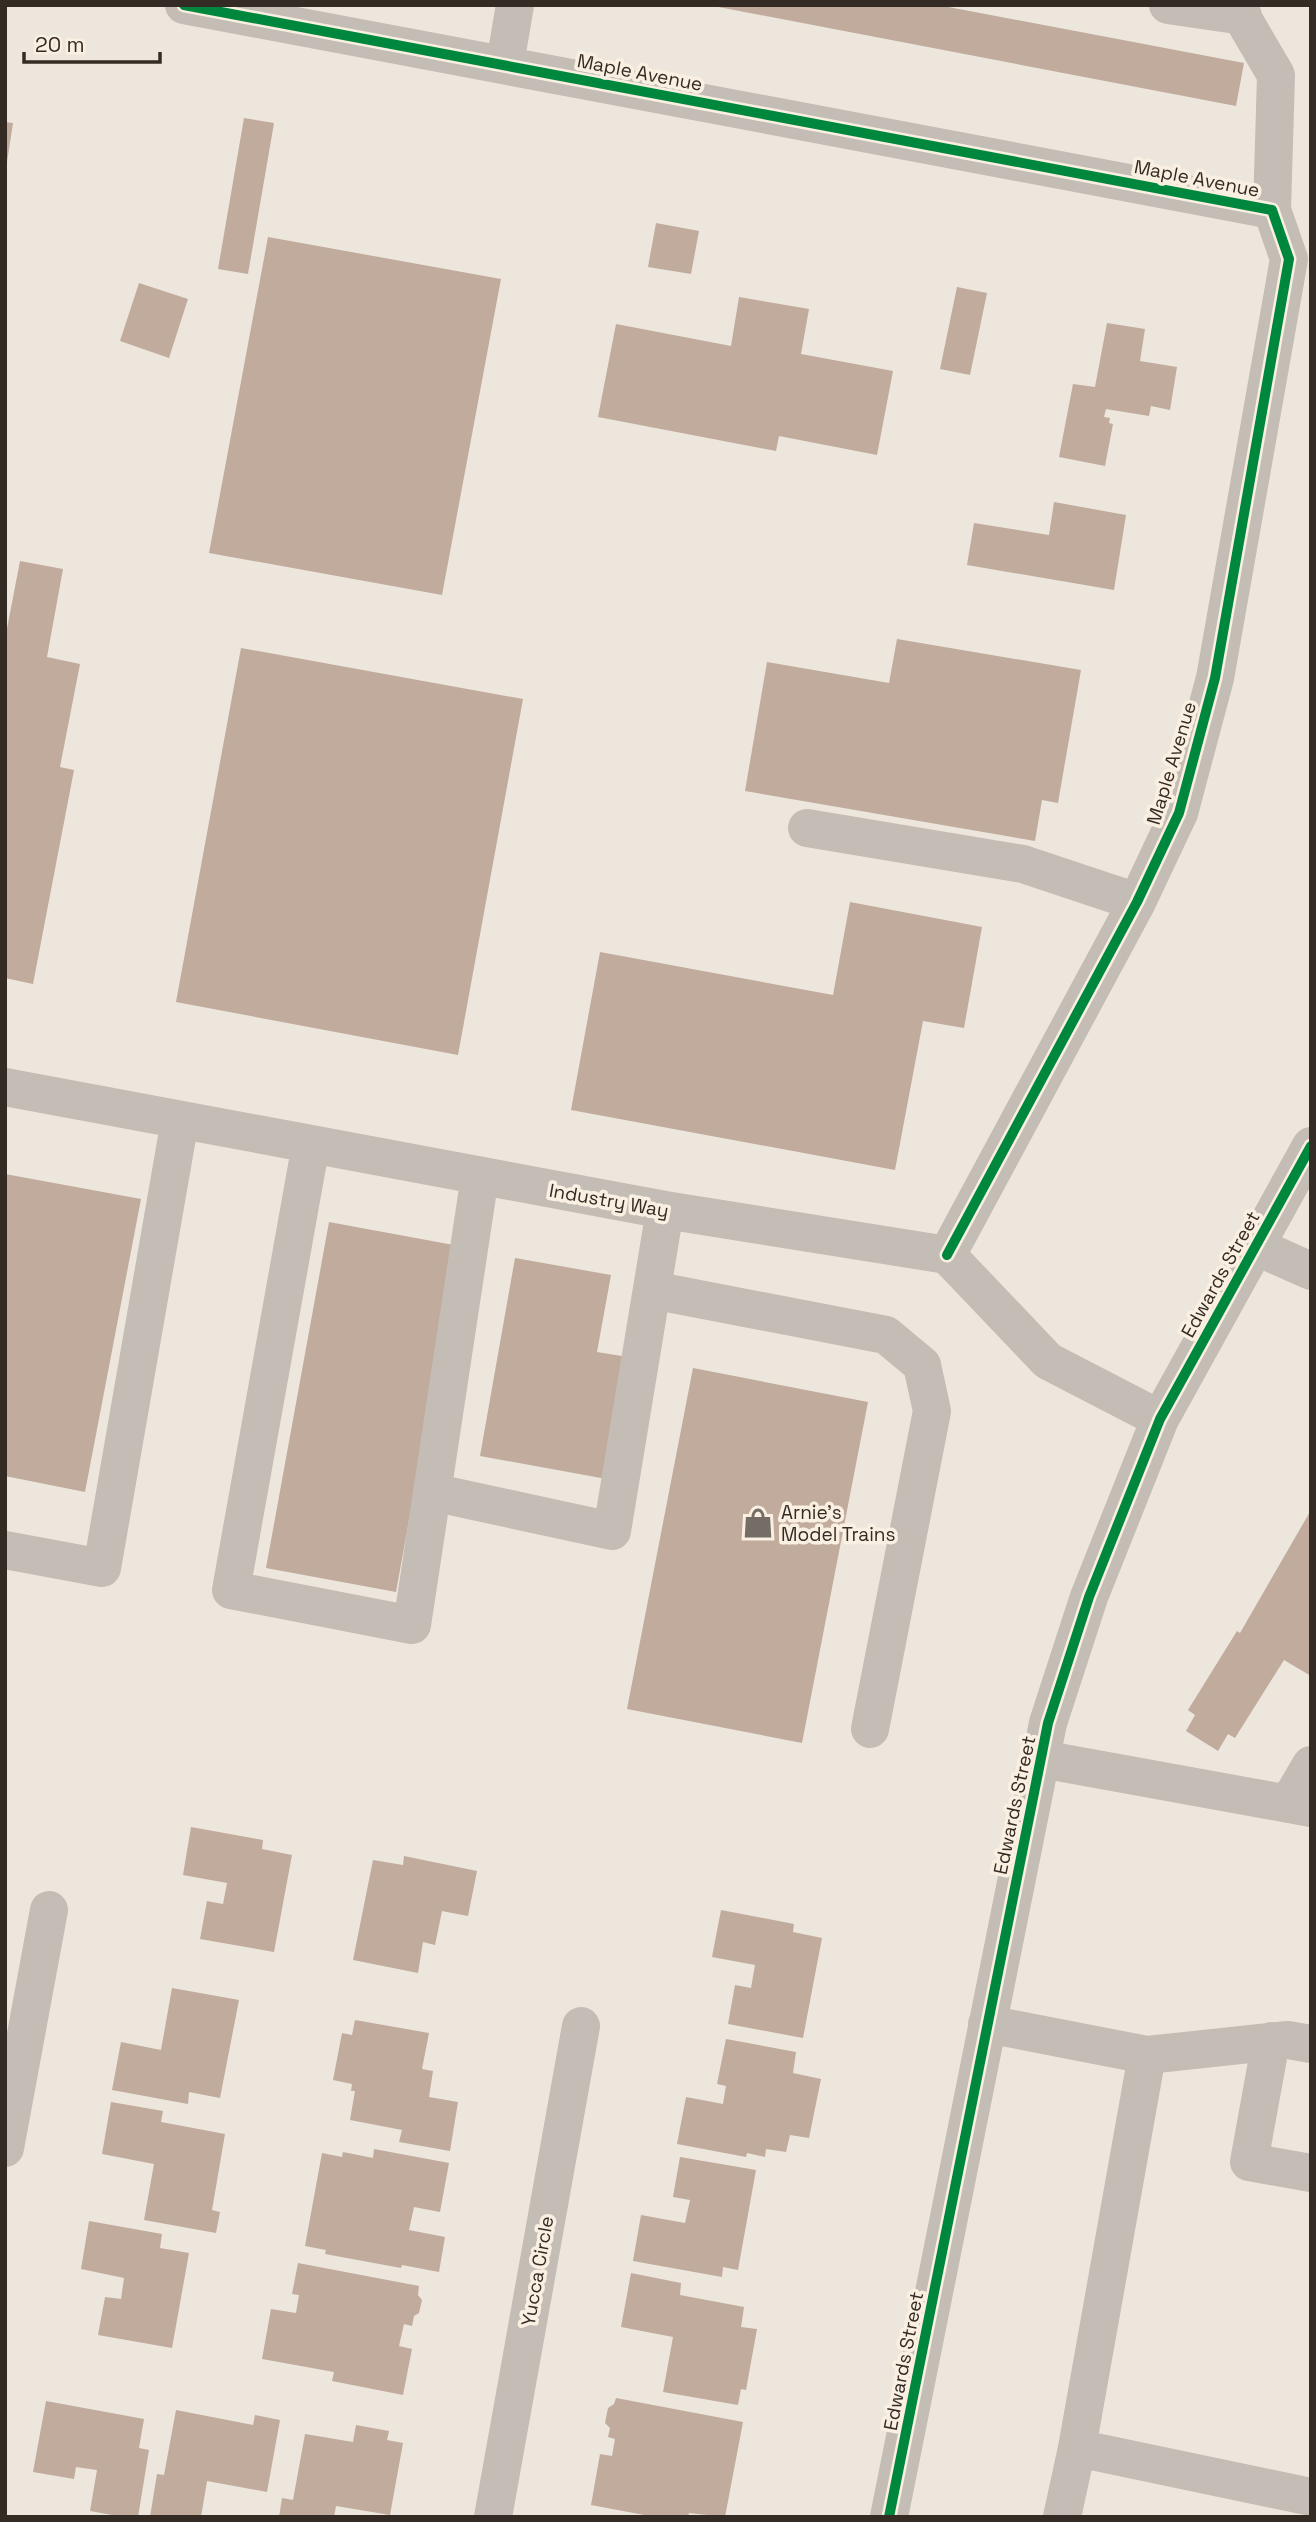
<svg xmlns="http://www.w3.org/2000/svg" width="1316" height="2522" font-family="'Space Grotesk',sans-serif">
<rect width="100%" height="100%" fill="#ece6dc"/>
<path fill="#c1ab9d" d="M708,5H938L1244,63L1236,106Z
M244,118L274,123L248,274L218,269Z
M5,122L13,123L7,162H5Z
M656,223L699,231L691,274L648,267Z
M268,237L501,279L442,595L209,553Z
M139,283L188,299L169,358L120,341Z
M957,287L987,293L970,375L940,369Z
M739,297L809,309L801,354L893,371L877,455L779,436L776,451L598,417L616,324L731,346Z
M1107,323L1145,329L1140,361L1177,367L1170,410L1151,406L1149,416L1106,409L1104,417L1110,418L1109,423L1113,424L1105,466L1059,457L1073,384L1095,387Z
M1054,502L1126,515L1114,590L967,565L974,523L1049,535Z
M20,561L63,569L47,657L80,664L60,767L74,770L33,984L5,978V639Z
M897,639L1081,670L1058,803L1042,800L1035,841L745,791L767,662L889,683Z
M241,648L523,699L458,1055L176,1002Z
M850,902L982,927L964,1028L923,1021L895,1170L571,1110L600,952L833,995Z
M5,1174L141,1199L85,1492L5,1476Z
M329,1222L459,1246L396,1592L266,1568Z
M515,1258L611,1275L597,1352L634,1358L612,1480L480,1456Z
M693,1368L868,1402L802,1743L627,1709Z
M1311,1510V1676L1284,1660L1235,1738L1228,1734L1218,1751L1186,1731L1195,1715L1188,1710L1237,1631L1240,1633Z
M191,1827L263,1840L262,1849L292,1855L274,1952L200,1939L207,1901L223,1904L227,1883L183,1875Z
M404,1856L477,1871L468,1916L442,1911L435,1945L423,1942L418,1973L353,1960L373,1860L403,1865Z
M721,1910L794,1924L793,1932L822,1938L803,2038L728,2024L735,1985L751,1988L755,1965L712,1957Z
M172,1988L239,2000L220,2098L189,2092L188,2104L112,2090L121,2042L161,2050Z
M355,2020L429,2033L422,2069L433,2071L429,2097L458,2102L450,2151L399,2142L402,2130L350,2120L355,2091H351L352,2084L333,2080L342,2033L352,2035Z
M726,2039L796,2052L793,2073L821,2079L809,2138L790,2135L786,2152L766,2149L765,2157L747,2153L746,2157L677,2144L686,2097L723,2104L726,2086L717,2084Z
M111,2102L163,2111L161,2122L225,2134L212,2210L220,2212L216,2233L144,2220L154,2164L102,2154Z
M374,2149L449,2163L440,2212L414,2207L409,2230L445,2237L439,2272L402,2265L401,2268L325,2254L326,2250L305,2246L322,2153L342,2157L343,2152L373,2158Z
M680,2157L756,2170L738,2270L723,2267L722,2277L633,2261L641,2215L685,2223L690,2200L673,2197Z
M89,2221L162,2234L160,2248L189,2253L172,2348L98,2335L105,2297L121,2299L124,2278L81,2269Z
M298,2263L419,2286L418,2295L422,2300L419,2313L414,2316L412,2326L404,2324L399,2346L412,2349L403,2395L332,2381L334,2372L262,2359L271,2309L296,2313L299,2295L292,2294Z
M631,2273L681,2283L680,2295L744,2307L741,2327L757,2329L746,2390L741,2389L738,2405L663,2392L673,2337L621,2327Z
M616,2398L743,2422L725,2517L689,2513L688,2517H655L591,2505L600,2454L612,2456L615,2439L608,2437L610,2428L605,2423L608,2408L614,2404Z
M46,2401L144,2419L139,2448L149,2450L138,2517H123L90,2511L97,2470L76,2467L74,2479L33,2472Z
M176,2410L253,2425L255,2415L280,2420L267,2492L207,2481L201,2517H150L157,2474L164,2475Z
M356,2425L389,2431L387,2440L403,2443L390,2515L336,2506L334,2517H279L282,2498L293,2500L305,2434L353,2442Z"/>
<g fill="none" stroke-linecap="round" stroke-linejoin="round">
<path stroke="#c4bdb6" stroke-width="38" d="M184,5L1272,210L1289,259L1215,678L1179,813L1137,902L947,1255
M1168,5L1243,16
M1235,5L1276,75L1272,210
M505,64L515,5
M807,828L1023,864L1137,902
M5,1087L665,1210L947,1255L1048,1361L1160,1419
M311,1144L231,1590L412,1625L480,1176
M1255,1246L1311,1271
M652,1290L886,1335L922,1365L932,1411L870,1729
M432,1492L612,1531L665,1210
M5,1550L102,1568L180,1120
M1041,1759L1311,1808
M1288,1804L1311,1765
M987,2024L1147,2055L1288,2040L1311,2044
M1271,2041L1249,2162L1311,2173
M5,2148L49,1910
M1077,2448L1311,2497
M493,2517L581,2026
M889,2517L1048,1723L1089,1597L1160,1419L1311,1146
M1062,2517L1077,2448L1147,2055"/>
<g stroke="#faf0e2" stroke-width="15">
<path id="cycleway" d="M184,5L1272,210L1289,259L1215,678L1179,813L1137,902L947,1255
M889,2517L1048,1723L1089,1597L1160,1419L1311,1146"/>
</g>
<use href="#cycleway" stroke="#00873e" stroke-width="10"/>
</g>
<defs>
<g id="shop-bare" transform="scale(2.415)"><path d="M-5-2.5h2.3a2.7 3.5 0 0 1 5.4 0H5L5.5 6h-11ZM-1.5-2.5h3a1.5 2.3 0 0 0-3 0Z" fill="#746c65" stroke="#faf0e2" stroke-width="2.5" paint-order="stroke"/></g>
</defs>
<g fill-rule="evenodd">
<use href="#shop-bare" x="758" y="1523"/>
</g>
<g text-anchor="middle" stroke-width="7" stroke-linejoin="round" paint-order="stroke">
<g font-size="19" fill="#342b25" stroke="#faf0e2">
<text transform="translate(640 72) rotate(11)" y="7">Maple Avenue</text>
<text transform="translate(1197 178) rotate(11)" y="7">Maple Avenue</text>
<text transform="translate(1171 763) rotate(-73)" y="7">Maple Avenue</text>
<text transform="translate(609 1200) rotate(10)" y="7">Industry Way</text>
<text transform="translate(1220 1274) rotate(-61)" y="7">Edwards Street</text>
<text transform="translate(1014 1805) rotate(-78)" y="7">Edwards Street</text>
<text transform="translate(537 2271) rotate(-80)" y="7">Yucca Circle</text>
<text transform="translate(903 2361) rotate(-79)" y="7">Edwards Street</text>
</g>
<g font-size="19" fill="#342b25" stroke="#faf0e2" text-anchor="start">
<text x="781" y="1519">Arnie's<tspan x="781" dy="22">Model Trains</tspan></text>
</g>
</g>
<rect width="1316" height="2522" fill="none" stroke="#342b25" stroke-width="14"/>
<path d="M24 52v10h136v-10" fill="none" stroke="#342b25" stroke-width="3.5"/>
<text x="35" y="52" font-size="21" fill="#342b25" stroke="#faf0e2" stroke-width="5" paint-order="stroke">20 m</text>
</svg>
